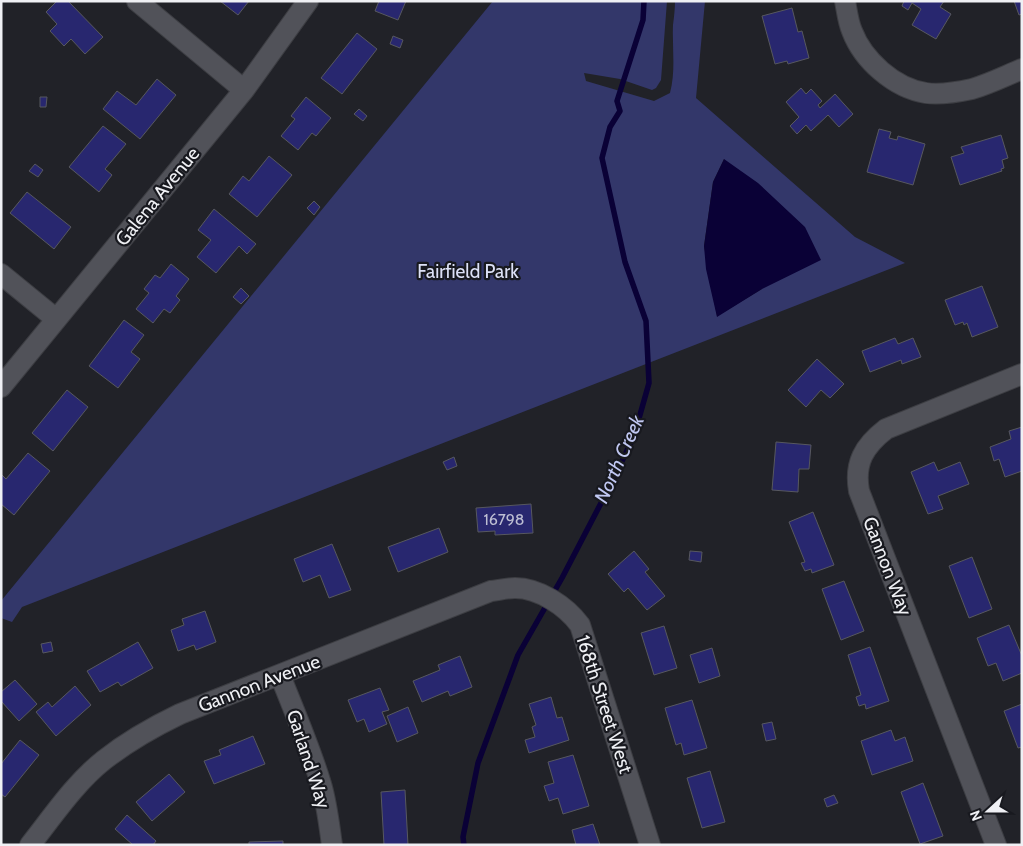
<svg xmlns="http://www.w3.org/2000/svg" width="1023" height="846" font-family="Cabin,sans-serif">
<rect width="100%" height="100%" fill="#212228"/>
<path fill="#33376a" fill-rule="evenodd" d="M493,1H667L661,80L656,88L652,90L620,79L584,73L586,81L654,101L670,93C676,70 672,48 673,25C674,17 675,9 675,1H705L696,98L855,237L905,263L22,607L12,622L1,618V601ZM724,159L762,289L717,316L704,246L713,182Z"/>
<path fill="#0a0136" d="M724,159L758,183L805,227L821,260L762,289L717,317L706,269L704,246L713,182Z"/>
<g fill="none" stroke-linecap="round" stroke-linejoin="round">
<path stroke="#0a0136" stroke-width="5.5" d="M464,845L463,837L478,763L518,655L562,578L612,482L634,436L649,383L646,321L625,262L602,158L610,127L620,111L617,101L643,20L644,1"/>
</g>
<path fill="#28276f" stroke="#57585f" d="M57,1H68L103,37L85,54L71,39L64,46L50,31L57,24L46,12Z
M220,1H249L238,15Z
M379,1H406L398,20L375,11Z
M904,1H944L940,7L951,14L936,39L912,25L921,9L912,3L908,10L902,6Z
M1014,1H1022V14L1019,15Z
M792,8L798,32L802,31L809,58L788,64L787,61L775,64L762,16Z
M357,33L377,49L342,94L321,78Z
M393,36L403,40L400,48L390,44Z
M157,79L176,95L140,139L103,109L117,91L136,105Z
M801,88L806,94L811,89L822,101L818,105L820,108L835,94L853,114L839,127L828,115L811,131L806,125L797,134L790,126L799,117L786,102Z
M40,97H47L46,107H40Z
M306,97L331,118L316,136L312,133L298,150L281,136L295,119L291,116Z
M359,109L367,116L363,121L354,114Z
M103,126L126,144L105,169L112,175L99,192L69,167Z
M879,129L891,132L889,138L897,140L898,136L925,144L913,185L867,172Z
M1001,135L1008,158L1002,160L1004,168L1001,169L1002,171L960,185L951,157L964,153L961,147Z
M269,156L292,175L257,217L229,194L243,176L249,181Z
M35,164L43,170L38,177L29,171Z
M27,192L71,227L54,249L10,213Z
M314,201L320,207L314,215L307,208Z
M214,209L256,244L247,254L239,246L216,273L197,257L211,240L198,230Z
M171,264L189,279L176,296L180,300L170,313L164,309L153,323L136,309L149,293L144,289L155,275L160,278Z
M982,286L998,327L972,337L967,323L964,325L963,322L955,325L945,300Z
M241,288L249,296L241,304L233,297Z
M124,320L144,335L131,352L140,359L118,388L89,366Z
M895,338L898,344L913,338L921,357L902,364L901,360L870,372L862,351Z
M817,359L844,384L830,398L821,390L806,407L788,390Z
M67,390L88,407L53,451L32,433Z
M1022,427V471L1005,477L999,459L994,461L990,447L1011,439L1009,431Z
M776,442L811,445L809,469H799L798,492L772,490Z
M28,453L50,471L14,515L1,504V474L6,479Z
M454,457L457,466L447,470L443,462Z
M934,462L938,471L960,462L969,484L938,496L943,509L928,514L911,472Z
M531,504L533,533L495,535V531L478,532L476,508Z
M813,512L834,565L812,573L811,569L805,571L801,563L805,562L789,522Z
M439,528L448,552L398,572L388,547Z
M332,544L351,590L329,598L320,575L303,582L294,559Z
M634,551L649,569L645,572L665,596L647,610L628,588L624,592L608,574Z
M690,551L702,552L701,562L689,560Z
M972,557L992,609L969,618L949,566Z
M844,581L864,631L841,640L822,589Z
M205,611L216,642L196,650L194,645L178,651L171,630L184,625L182,619Z
M1009,625L1022,656V673L1003,681L996,663L988,666L977,638Z
M664,626L677,668L654,675L641,633Z
M51,642L53,651L43,653L41,644Z
M138,642L153,668L121,686L118,682L100,692L87,671Z
M870,647L889,701L866,709L865,704L859,706L856,697L861,695L848,655Z
M712,648L720,676L699,683L690,655Z
M460,656L472,687L450,696L448,691L422,702L413,681L440,670L438,665Z
M15,680L37,704L19,721L1,701V692Z
M75,686L91,705L56,736L36,712L48,702L52,707Z
M380,688L389,710L382,712L387,724L369,732L364,719L357,722L348,700Z
M551,697L557,718L562,717L569,740L529,753L525,740L535,737L532,727L536,725L529,704Z
M692,700L707,748L684,755L681,743L676,745L665,708Z
M1022,704V747L1018,748L1004,711Z
M408,707L418,733L397,742L387,716Z
M772,722L776,739L766,741L762,724Z
M891,730L895,741L905,737L913,761L872,775L861,741Z
M253,736L265,764L214,784L204,761L221,755L219,750Z
M20,740L39,755L5,797L1,794V764Z
M573,755L589,806L563,814L558,798L549,801L544,786L554,783L548,762Z
M710,771L725,822L702,828L687,778Z
M169,774L185,792L152,821L136,802Z
M923,783L943,836L920,844L901,792Z
M405,790L408,845H384L381,792Z
M834,795L838,803L827,807L824,799Z
M127,815L156,841L153,845H133L115,829Z
M593,824L600,845H576L572,830Z
M283,841V845H249V842Z"/>
<g fill="none" stroke-linecap="round" stroke-linejoin="round">
<g stroke="#3d3e43" stroke-width="22">
<path id="minor" d="M137,1L244,90
M845,1C847,11 848,22 852,31C863,60 894,88 926,93C940,95 958,92 972,89C989,84 1005,76 1022,69
M1,274L56,319
M1,387L244,90L308,1
M280,675C294,711 310,747 321,784C327,804 329,824 332,845
M30,845C53,816 75,783 104,760C127,742 153,727 180,714L491,591C499,590 507,588 515,588C539,588 566,606 580,625L650,845
M996,845L859,491C854,463 864,446 886,429L1022,374"/>
</g>
<use href="#minor" stroke="#515259" stroke-width="20"/>
</g>
<g text-anchor="middle" stroke-width="4.5" stroke-linejoin="round" paint-order="stroke">
<g font-size="16" fill="#bdbed3">
<text x="504" y="525">16798</text>
</g>
<g font-size="19" fill="#eff0f4" stroke="#18191f">
<text transform="translate(157 196) rotate(-51)" y="7">Galena Avenue</text>
<text transform="translate(888 566) rotate(69)" y="7">Gannon Way</text>
<text transform="translate(259 683) rotate(-21)" y="7">Gannon Avenue</text>
<text transform="translate(605 704) rotate(72)" y="7">168th Street West</text>
<text transform="translate(309 759) rotate(72)" y="7">Garland Way</text>
</g>
<g font-size="19" fill="#dde1f7" stroke="#18191f">
<text x="468" y="278">Fairfield Park</text>
</g>
<g font-size="20" font-style="italic" fill="#c1c8f2" stroke="#18191f">
<text transform="translate(619 459) rotate(-66)" y="7">North Creek</text>
</g>
</g>
<rect width="1023" height="846" fill="none" stroke="#eff0f4" stroke-width="5"/>
<g transform="translate(988 811) rotate(249)" stroke="#18191f" stroke-width="4" paint-order="stroke">
<path d="M0-4L9 19L0 12L-9 19Z" fill="#eff0f4"/>
<text y="-8" font-size="14" font-weight="bold" text-anchor="middle" fill="#eff0f4">N</text>
</g>
</svg>
